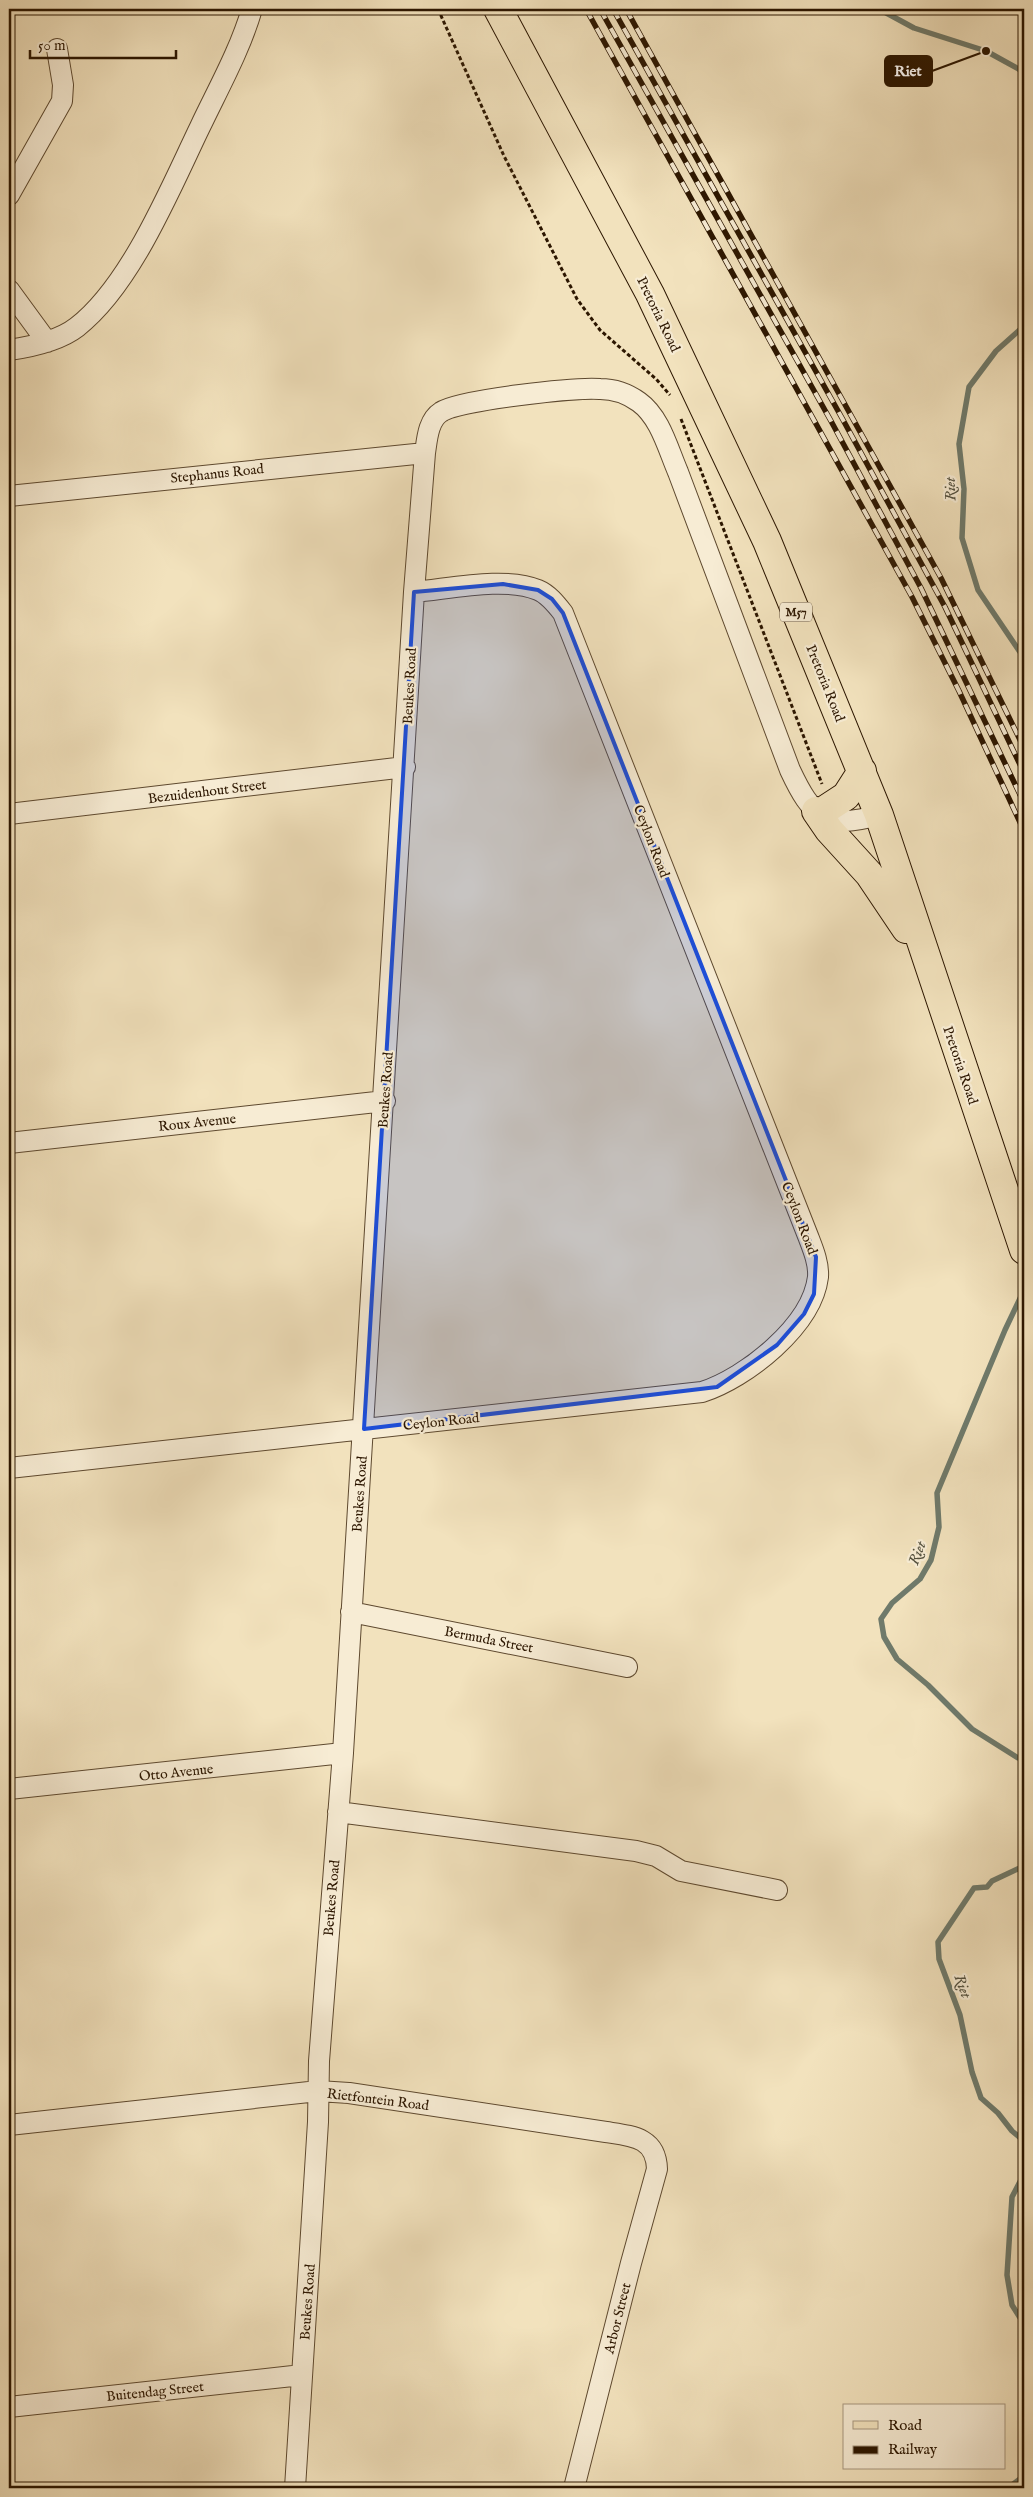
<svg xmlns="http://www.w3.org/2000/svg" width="1033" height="2497" font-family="'IM FELL English',serif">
<rect width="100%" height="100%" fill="#f2e2bd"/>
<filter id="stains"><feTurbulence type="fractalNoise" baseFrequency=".004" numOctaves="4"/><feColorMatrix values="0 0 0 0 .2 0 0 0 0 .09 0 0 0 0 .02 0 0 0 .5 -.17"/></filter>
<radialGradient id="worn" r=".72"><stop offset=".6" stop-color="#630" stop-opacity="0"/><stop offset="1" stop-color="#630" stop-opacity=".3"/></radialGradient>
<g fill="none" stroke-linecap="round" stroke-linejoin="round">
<path stroke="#6f7a6b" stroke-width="5.5" d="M879,9L914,28L986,51L1024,72
M1024,326L996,351L969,387L959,444L964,489L962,538L978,590L1024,658
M1024,1290L1005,1330L937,1493L939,1527L931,1560L920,1579L892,1603L881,1619L884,1637L897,1659L928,1685L972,1729L1018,1758H1024
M1024,1866L992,1881L987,1887L974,1888L938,1942L939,1959L960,2015L972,2072L981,2098L998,2113L1012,2131L1024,2141
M1024,2174L1012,2197L1007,2275L1012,2305L1024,2324
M1008,2488L1024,2476"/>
<g stroke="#5e492f" stroke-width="22">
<path id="minor" d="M9,195L62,101L63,85L57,49
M9,290L47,342
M9,350C30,347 59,341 77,327C131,285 170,189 200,127C218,89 240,50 252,9
M9,496L425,453
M9,814L405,767
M9,1143L385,1101
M9,1468L702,1392C746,1378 812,1326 818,1277C819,1263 813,1249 808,1236L563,613C556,604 548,594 538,590C505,576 449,589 414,592
M351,1612L627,1667
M9,1789L343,1753
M338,1812L636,1851L656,1856L681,1871L777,1890
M9,2125L318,2091L349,2093L606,2132C632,2136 656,2137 657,2169L631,2263L574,2488
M9,2407L302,2375
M295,2488L318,2122L319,2061L343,1753L414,592L425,453C427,440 428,420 441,412C459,400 576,387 600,389C614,389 628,394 639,402C660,417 668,449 678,472L790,770C812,817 826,830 879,815"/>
</g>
<g stroke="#2c1600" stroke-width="30">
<path id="primary" d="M498,9L650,294L767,541L879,815L1024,1250
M816,811L829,830L869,874L906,929
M820,813L846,796L862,771"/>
</g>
<path stroke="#2c1600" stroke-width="3" stroke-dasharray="4 2.5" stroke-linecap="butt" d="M438,9L504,156L577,299L600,330L656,379L670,395
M681,419L822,784"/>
<use href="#minor" stroke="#f7ecd4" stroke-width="20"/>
<use href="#primary" stroke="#f2e2bd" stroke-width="28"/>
<g stroke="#2c1600" stroke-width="5.5">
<path id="rail" d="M586,9L912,597L959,691L1024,831
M600,9L831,421L921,588L1024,803
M613,9L842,418L945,607L1024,773
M626,9L941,578L1024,748"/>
</g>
<use href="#rail" stroke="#f7ecd4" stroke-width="4" stroke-dasharray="11" stroke-linecap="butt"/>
</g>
<path fill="#1d4ed8" fill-opacity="0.2" stroke="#1d4ed8" stroke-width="4" stroke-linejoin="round" d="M503,584L538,590L552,599L563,613L816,1257L814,1294L804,1314L777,1345L717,1387L364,1429L414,592Z"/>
<g text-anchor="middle" stroke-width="4.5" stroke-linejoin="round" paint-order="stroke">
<rect fill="#f7ecd4" stroke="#695640" stroke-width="1" x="780" y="602.5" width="32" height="19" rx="4"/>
<g font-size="12" font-weight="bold" fill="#2c1600">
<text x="796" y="616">M57</text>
</g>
<g font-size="14" fill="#2c1600" stroke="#f7ecd4">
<text transform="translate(659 314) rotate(64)" y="5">Pretoria Road</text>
<text transform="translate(217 473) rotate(-6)" y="5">Stephanus Road</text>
<text transform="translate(826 683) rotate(68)" y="5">Pretoria Road</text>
<text transform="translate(409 686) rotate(-87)" y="5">Beukes Road</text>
<text transform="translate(207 791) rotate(-7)" y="5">Bezuidenhout Street</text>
<text transform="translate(652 841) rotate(69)" y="5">Ceylon Road</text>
<text transform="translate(961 1065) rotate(71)" y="5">Pretoria Road</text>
<text transform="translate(385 1090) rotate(-86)" y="5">Beukes Road</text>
<text transform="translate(197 1122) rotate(-6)" y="5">Roux Avenue</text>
<text transform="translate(800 1218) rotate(69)" y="5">Ceylon Road</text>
<text transform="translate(441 1421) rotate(-6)" y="5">Ceylon Road</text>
<text transform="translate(359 1494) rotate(-86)" y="5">Beukes Road</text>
<text transform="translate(489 1639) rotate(11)" y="5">Bermuda Street</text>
<text transform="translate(176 1772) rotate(-6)" y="5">Otto Avenue</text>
<text transform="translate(331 1898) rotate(-85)" y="5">Beukes Road</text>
<text transform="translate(378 2099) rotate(7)" y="5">Rietfontein Road</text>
<text transform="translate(307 2302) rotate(-86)" y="5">Beukes Road</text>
<text transform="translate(617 2318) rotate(-76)" y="5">Arbor Street</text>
<text transform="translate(155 2391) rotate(-6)" y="5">Buitendag Street</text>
</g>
<g font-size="15" font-style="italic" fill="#53503e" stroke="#f7ecd4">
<text transform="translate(950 489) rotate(-92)" y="5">Riet</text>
<text transform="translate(917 1553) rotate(-70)" y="5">Riet</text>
<text transform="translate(963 1986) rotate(70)" y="5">Riet</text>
</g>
</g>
<path fill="none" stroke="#2c1600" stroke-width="2" d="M986 51L932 71"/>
<circle fill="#2c1600" stroke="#f7ecd4" stroke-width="2" cx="986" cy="51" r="5"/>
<rect fill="#2c1600" stroke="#2c1600" stroke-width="2" x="885" y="56" width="47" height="30" rx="5"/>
<g font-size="15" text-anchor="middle" font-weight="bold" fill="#fff">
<text x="908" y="76">Riet</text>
</g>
<rect width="1033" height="2497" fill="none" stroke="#f2e2bd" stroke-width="30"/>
<rect x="10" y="10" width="1013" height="2477" fill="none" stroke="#2c1600" stroke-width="2.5"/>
<rect x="15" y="15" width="1003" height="2467" fill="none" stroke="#2c1600"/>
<rect x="843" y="2404" width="162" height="65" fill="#f7ecd4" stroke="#a6967f"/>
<rect x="853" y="2421" width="25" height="8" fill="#f2e2bd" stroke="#a6967f"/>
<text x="888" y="2430" font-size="15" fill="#2c1600">Road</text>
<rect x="853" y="2446" width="25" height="8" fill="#2c1600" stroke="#a6967f"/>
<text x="888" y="2454" font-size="15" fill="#2c1600">Railway</text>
<path d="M30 50v8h146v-8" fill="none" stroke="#2c1600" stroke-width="2.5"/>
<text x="38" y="50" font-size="15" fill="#2c1600" stroke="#f7ecd4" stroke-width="4" paint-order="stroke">50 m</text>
<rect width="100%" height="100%" filter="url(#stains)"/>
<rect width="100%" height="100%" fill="url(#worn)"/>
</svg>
